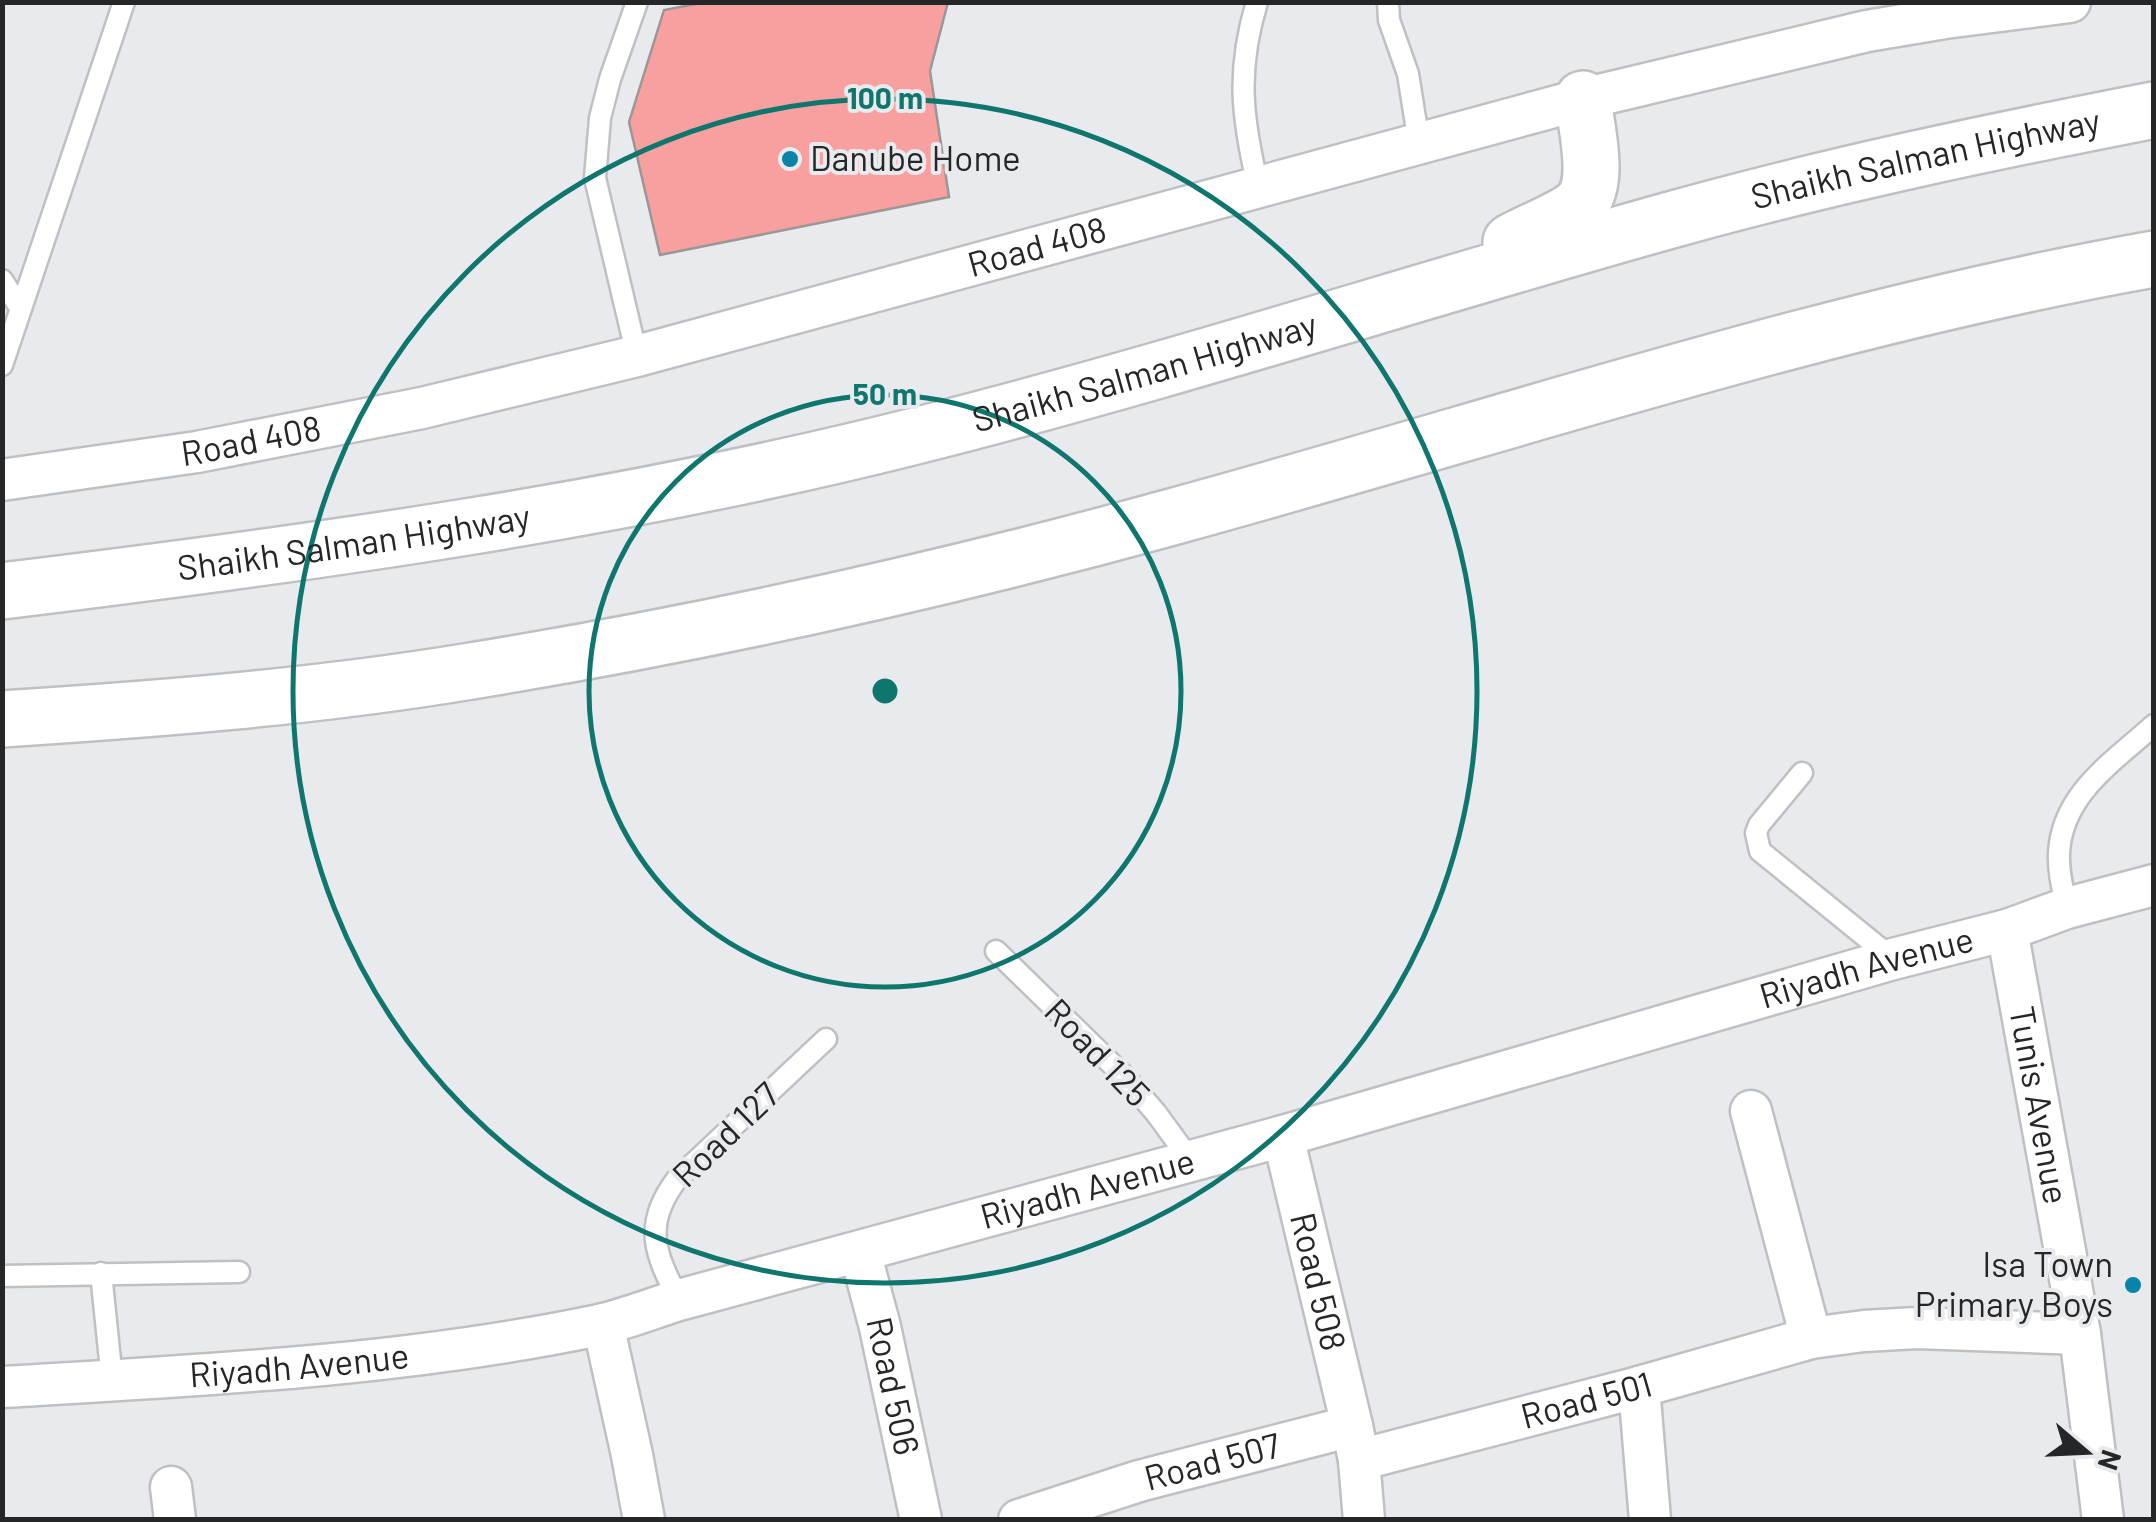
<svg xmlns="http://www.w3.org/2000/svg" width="2156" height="1522" font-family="Barlow,sans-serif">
<rect width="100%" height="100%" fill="#e8eaed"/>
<path fill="#f7a09f" stroke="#9b9797" stroke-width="2.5" d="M706,2H948L930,71L949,197L660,255L629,122L664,10Z"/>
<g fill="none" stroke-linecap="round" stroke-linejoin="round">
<g stroke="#bec1c4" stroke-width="25">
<path id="service" d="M1257,2C1236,71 1242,118 1258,186
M1388,2L1389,20L1408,74L1419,143
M2,280L21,309
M637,356L595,178L600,118L610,79L637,2
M2,365L124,2
M1802,773L1759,825L1756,833L1760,851L1893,959
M2067,908C2063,890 2058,872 2059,853C2062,794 2113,762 2154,725
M996,951L1124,1076L1156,1113L1191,1161
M101,1273L112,1380
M2,1276L239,1272
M679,1300C655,1254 642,1225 677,1179L826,1039"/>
</g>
<g stroke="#bec1c4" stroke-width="45">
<g id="minor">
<path id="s1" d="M2,480L197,452L422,408L637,356L1583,99L1867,31L1945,18L2070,2"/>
<path id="s2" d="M2007,930L2080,1334L2103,1520"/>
<path d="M1751,1111L1811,1338"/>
<path id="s3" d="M1283,1136L1352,1426L1359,1460L1364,1520"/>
<path id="s4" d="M860,1252L880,1327L921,1520"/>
<path d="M603,1324L632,1455L644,1520"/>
<path id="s5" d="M2,1387C202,1375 403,1366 599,1325C626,1319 653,1308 679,1300L1283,1136L1893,959L2007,930L2067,908L2154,885"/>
<path d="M1639,1387L1650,1520"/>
<path id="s6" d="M1359,1460L1639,1387L1811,1338L1864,1331L1917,1328L2080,1334"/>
<path d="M171,1487L175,1520"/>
<path id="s7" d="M1019,1520L1139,1481L1352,1426"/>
</g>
</g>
<g stroke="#bec1c4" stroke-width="60">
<g id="primary">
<path d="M1511,242C1529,232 1562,219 1576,208C1603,188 1586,128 1583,99"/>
<path id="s8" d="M2,591C314,553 627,510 931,432C1179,369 1421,290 1667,221C1827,176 1990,142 2154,110"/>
<path d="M2,719C157,709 312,697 465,672C706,633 944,580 1179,515C1503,426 1822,318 2154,259"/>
</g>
</g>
<use href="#service" stroke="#fff" stroke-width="20"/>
<use href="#minor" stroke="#fff" stroke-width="40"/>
<use href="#primary" stroke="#fff" stroke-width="55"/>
</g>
<g fill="none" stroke="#0f766e" stroke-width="5">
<circle cx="885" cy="691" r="296"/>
<circle cx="885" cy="691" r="592"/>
</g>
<g fill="#0784a8" stroke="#e8eaed" stroke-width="4">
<circle cx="790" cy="159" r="10"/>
<circle cx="2133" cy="1285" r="10"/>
</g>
<g text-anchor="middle" stroke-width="8" stroke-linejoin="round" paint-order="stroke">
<g font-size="35" fill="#252627" stroke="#e8eaed" text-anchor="start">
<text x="810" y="171">Danube Home</text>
<text x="2113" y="1277" text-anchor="end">Isa Town<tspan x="2113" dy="40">Primary Boys</tspan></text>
</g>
<g font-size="35" fill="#252627" stroke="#e8eaed">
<text dy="12" stroke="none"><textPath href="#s8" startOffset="1975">Shaikh Salman Highway</textPath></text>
<text dy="12" stroke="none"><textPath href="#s1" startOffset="1062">Road 408</textPath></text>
<text dy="12" stroke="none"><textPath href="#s8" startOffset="1165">Shaikh Salman Highway</textPath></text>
<text dy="12" stroke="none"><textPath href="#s1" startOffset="252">Road 408</textPath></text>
<text dy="12" stroke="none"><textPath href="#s8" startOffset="355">Shaikh Salman Highway</textPath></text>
<text dy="12" stroke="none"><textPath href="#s5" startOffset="1918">Riyadh Avenue</textPath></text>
<text transform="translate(1097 1053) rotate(46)" y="12">Road 125</text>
<text dy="12" stroke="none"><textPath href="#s2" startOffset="178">Tunis Avenue</textPath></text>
<text transform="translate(726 1135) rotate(-44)" y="12">Road 127</text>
<text dy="12" stroke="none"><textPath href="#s5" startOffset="1108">Riyadh Avenue</textPath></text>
<text dy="12" stroke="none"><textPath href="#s3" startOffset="150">Road 508</textPath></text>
<text dy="12" stroke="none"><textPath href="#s5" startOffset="298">Riyadh Avenue</textPath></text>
<text dy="12" stroke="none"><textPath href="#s4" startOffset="138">Road 506</textPath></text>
<text dy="12" stroke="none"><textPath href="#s6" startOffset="235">Road 501</textPath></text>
<text dy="12" stroke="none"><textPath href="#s7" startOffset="202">Road 507</textPath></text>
</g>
</g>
<circle cx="885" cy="691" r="15" fill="#0f766e" stroke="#e8eaed" stroke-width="5"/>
<g font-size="30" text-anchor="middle" font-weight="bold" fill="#0f766e" stroke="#e8eaed" stroke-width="8" stroke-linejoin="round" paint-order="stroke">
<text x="885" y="109">100 m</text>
<text x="885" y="405">50 m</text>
</g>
<rect width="2156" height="1522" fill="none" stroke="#252627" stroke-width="10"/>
<g transform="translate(2086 1452) rotate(109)" stroke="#e8eaed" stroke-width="8" paint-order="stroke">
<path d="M0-8L18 38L0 25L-18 38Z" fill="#252627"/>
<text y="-15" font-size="28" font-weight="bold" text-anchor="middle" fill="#252627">N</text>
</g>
</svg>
